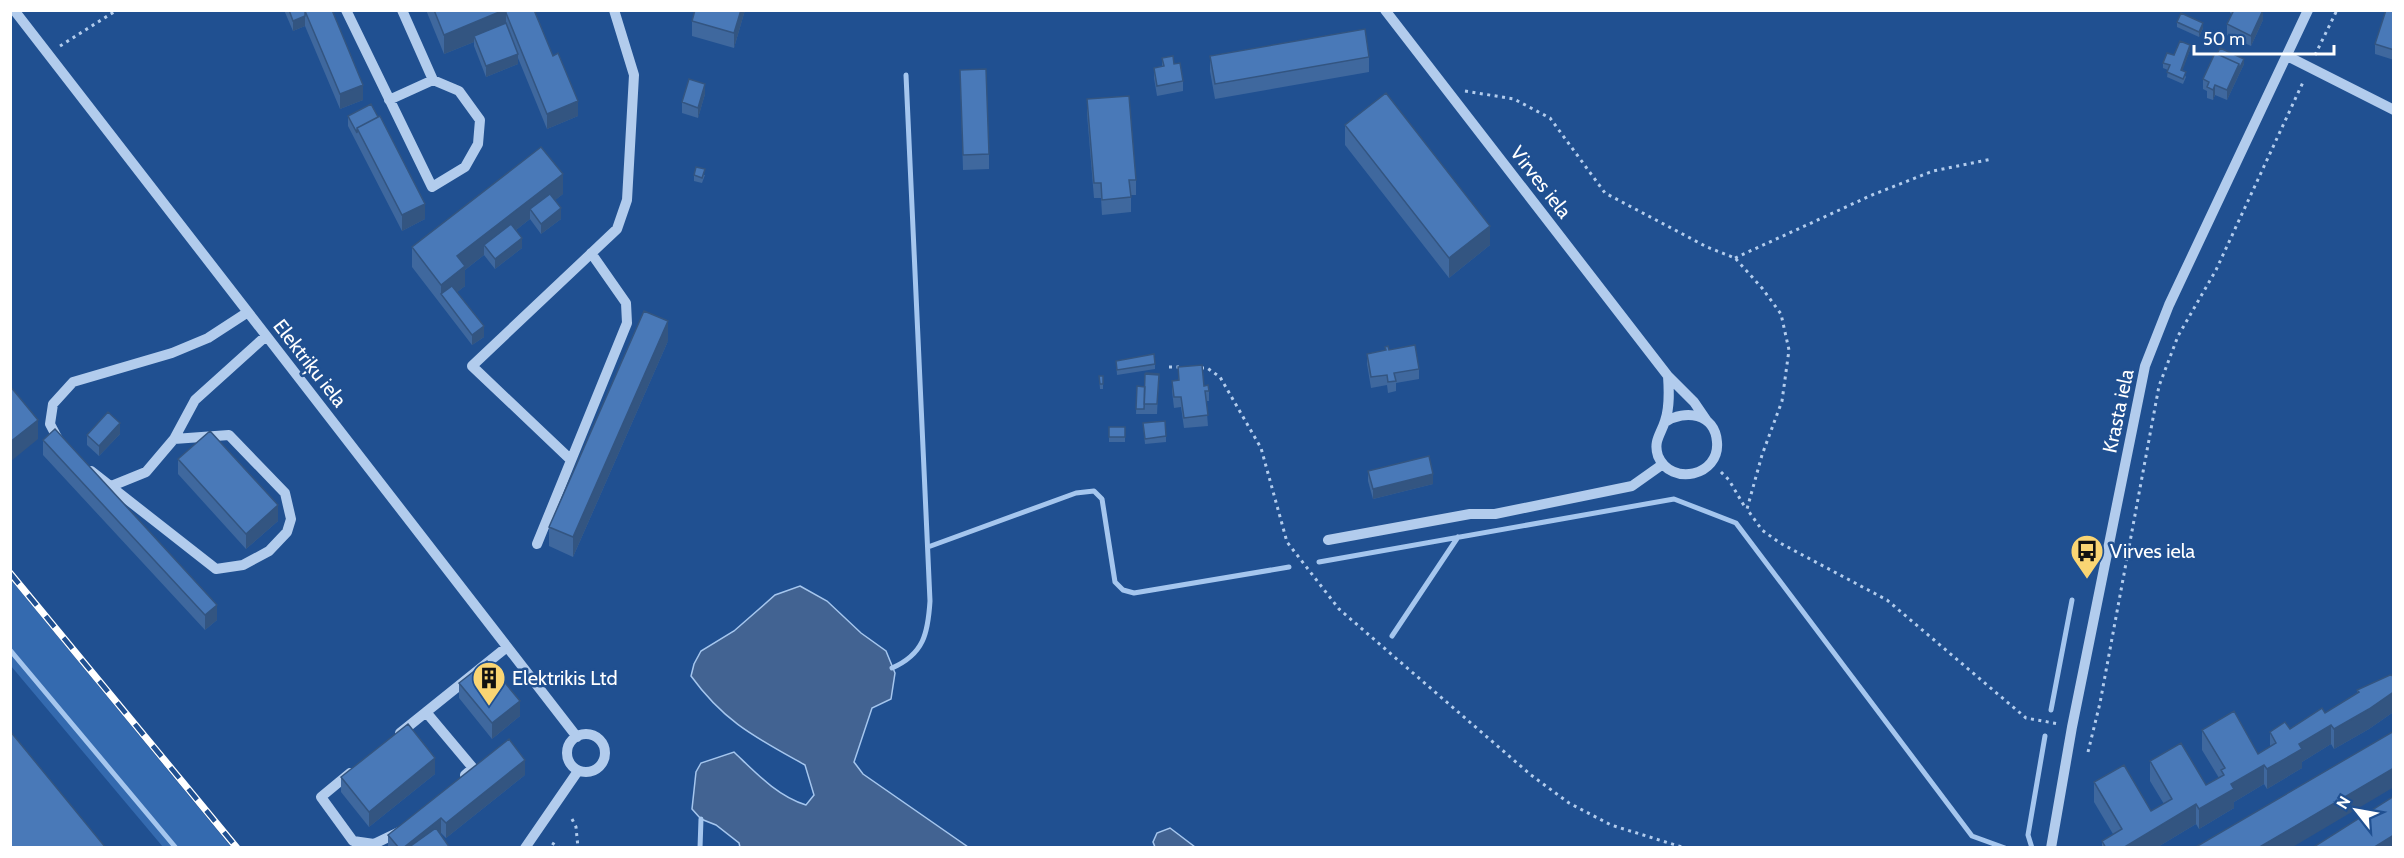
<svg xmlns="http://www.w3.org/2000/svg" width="2404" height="858" font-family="Cabin,sans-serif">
<rect width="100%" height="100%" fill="#205091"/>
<path fill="#346aaf" d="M10,580H11L231,847H163L11,666Z"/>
<path fill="#426392" stroke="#a5c6ee" stroke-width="1.5" d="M800,586L827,601L861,633L886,651L895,673L891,699L872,708L854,762L863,774L968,847H740L739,843L716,825L701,819L692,809L696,772L701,763L734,752C756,773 777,796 806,805L814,795L805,765C757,738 725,723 691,676L694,664L701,651L734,631L775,595Z
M1170,828L1195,847H1155L1153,842L1157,833Z"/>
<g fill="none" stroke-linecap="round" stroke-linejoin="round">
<path stroke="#a5c6ee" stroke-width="5" d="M928,547L1076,493L1094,491L1102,499L1115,582L1123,590L1134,593L1289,567
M1319,562L1674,499L1736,523L1972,836L2005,848
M1392,636L1458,537
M10,650L176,848
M892,668C924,654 928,633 930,601L906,75
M2051,710L2072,600
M700,848L701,819
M2032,848L2028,835L2045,736"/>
<path stroke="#b2cced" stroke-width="3" stroke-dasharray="3 4.5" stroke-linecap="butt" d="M60,46L117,10
M2315,55L2337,10
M1465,91L1514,99L1550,118L1605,193L1707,247L1735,258L1762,288L1781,314L1789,350L1782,401L1762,455L1747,509L1762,530L1780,543L1887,600L2026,718L2059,724
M1735,258L1872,195L1933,171L1992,159
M1169,367H1179
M1201,368H1207L1220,377L1261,448L1287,542L1339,609L1531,775L1569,803L1611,825L1685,848
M1721,472L1729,480L1746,509
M2088,752L2100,703L2159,386L2178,336L2216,270L2304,80
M572,819L576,827L578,848
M552,843L560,848"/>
<path stroke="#b2cced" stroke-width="10" d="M14,10L577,737
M346,10L432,187L465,167L478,144L480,120L459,91L433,80L389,100
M402,10L433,80
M1385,10L1668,376L1694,402L1707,421
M2287,56L2394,110
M1665,422C1685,409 1715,413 1717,442C1720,476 1671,487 1658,456C1653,441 1661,434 1665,421C1670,407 1669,390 1668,376
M60,443L50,424L53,404L73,382L172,353L208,338L248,312
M571,460L472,366L617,229L627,200L634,75L614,10
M91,471L216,569L243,565L269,551L287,532L291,519L285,493L229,435L174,439
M109,487L146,472L174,439L195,400L266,336
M1328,540L1470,514H1495L1632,486L1663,464
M537,544L627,323L626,303L591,253
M426,712L473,768L465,775
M400,733L507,647
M567 753a19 19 0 1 1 38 0a19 19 0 1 1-38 0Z
M350,773L321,797L353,841L374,844L399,832
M525,848L578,771
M2051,848L2072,727L2145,366L2169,305L2308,10"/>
<g stroke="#fff" stroke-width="7">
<path id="rail" d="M10,573L237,848"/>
</g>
<use href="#rail" stroke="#205091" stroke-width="4.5" stroke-dasharray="14" stroke-linecap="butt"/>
</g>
<path fill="#3f689e" d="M284,10H332L363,100L340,109L305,26L293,31Z
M426,10H534L578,116L547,129L518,58V64L486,77L474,46V42L444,54Z
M745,10L734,48L692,36V21Z
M2230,10H2263V20L2251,46L2227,35V24L2232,14L2230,13Z
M2394,10V60L2375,54V44Z
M2177,22L2203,28L2199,37L2177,27Z
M2190,50L2182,70L2186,77L2183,84L2167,77L2168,70L2163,68V63L2174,55Z
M2217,54L2244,64L2227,100L2215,95L2213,100L2207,98V91L2203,89V79Z
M1210,56L1369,57V72L1215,99L1210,71Z
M1162,58L1174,64L1183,81V91L1157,96L1154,78V68L1162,66Z
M960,70L989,154V169L963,170Z
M705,94L698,118L682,113V102Z
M1087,99L1136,180V195H1131V212L1102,215L1101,198H1094L1087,114Z
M348,116L425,219L402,231L348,126Z
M1345,125L1490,245L1449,278L1345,145Z
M694,175H705L702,183L694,181Z
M563,194L555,200L561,219L541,234L530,219L516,230L522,248L495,269L484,255L465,270V286L457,292L484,337L472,345L412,267V247Z
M668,341L573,557L549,546V527Z
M1385,347L1419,369V379L1396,383V391L1388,393L1387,385L1371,388L1367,364V354L1385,351Z
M1116,361L1155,364V369L1117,375Z
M1178,367L1204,386L1209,391V401H1206L1208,426L1184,428L1181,407L1174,408L1172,391V381L1178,380Z
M1159,374L1157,414H1136L1137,386L1145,387Z
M1099,376L1103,384V389H1100Z
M1143,423L1166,436V442L1145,444Z
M1109,427H1125V442H1109Z
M120,434L99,456L87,445V435Z
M43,440L217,620L205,630L43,455Z
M178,459L278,521L246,549L178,474Z
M1368,471L1433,484L1373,499L1368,481Z
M2394,676V714L2392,713L2369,729L2334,749L2331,744L2302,762V768L2267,789L2264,784L2234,802V808L2199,829L2196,824L2156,848H2102V841L2113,834L2094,802V782L2151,811L2164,804L2150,781V761L2206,785L2219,778L2202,750V730L2258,754L2270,747V732L2290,729L2325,713L2357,693V690Z
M459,683L520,716L492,739L459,698Z
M435,774L369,827L341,792V777Z
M525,775L446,838L441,833H440L450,848H388V835Z"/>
<path fill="#335581" d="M504,10H506V29L474,36V42L444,54V35Z
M741,10H745L734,48V33Z
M2263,10V20L2251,46V36Z
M305,16V26L293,31V21Z
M2203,23V28L2199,37V32Z
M2190,45V50L2181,75V70Z
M518,54V64L486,77V66Z
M2244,59V64L2227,100V90L2239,64Z
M705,84V94L698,118V108Z
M363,85V100L340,109V94Z
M2215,85V95L2213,100V90Z
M578,101V116L547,129V114Z
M563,174V194L535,216L530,209V219L489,251L484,245V255L465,270V286L446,301L441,294V285L457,256Z
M425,204V219L402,231V215Z
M561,208V219L541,234V224Z
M1490,226V245L1449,278V258Z
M522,238V248L495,269V259Z
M668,321V341L573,557V537Z
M484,326V337L472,345V335Z
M38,420V439L10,462V442Z
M120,423V434L99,456V446Z
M1433,474V484L1373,499V489Z
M278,505V521L246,549V534Z
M217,605V620L205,630V615Z
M2392,693V713L2369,729L2334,749V729Z
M520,701V716L492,739V723Z
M2331,725V744L2302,762V768L2267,789V769L2299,744Z
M435,758V774L369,827V812Z
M525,760V775L446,838V823Z
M2264,765V784L2234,802V808L2199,829V809L2231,784Z
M2394,768V787L2291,848H2258Z
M2196,804V824L2156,848H2123Z
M441,818V833L422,848H403Z
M2394,835V848H2373Z"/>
<path fill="#4979b8" stroke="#335581" stroke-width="1.5" d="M289,10H305V16L293,21Z
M332,10L363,85L340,94L305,11Z
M434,10H504L444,35Z
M506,10H534L553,56L558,53L578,101L547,114L506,13Z
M695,10H741L734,33L692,21Z
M2234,10H2263L2251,36L2227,24Z
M2386,10H2394V50L2375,44Z
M2181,13L2203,23L2199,32L2177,22Z
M506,23L518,54L486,66L474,36Z
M1365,29L1369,57L1215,84L1210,56Z
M2180,41L2190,45L2181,70L2186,72L2183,79L2167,72L2170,65L2163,63L2167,53L2174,55Z
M2220,48L2244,59L2239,69V64L2217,54Z
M2215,53L2239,64L2227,90L2215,85L2213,90L2207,87L2209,82L2203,79Z
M1173,56L1174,64L1180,63L1183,81L1157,86L1154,68L1164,66L1162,58Z
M986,69L989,154L963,155L960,70Z
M689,79L705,84L698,108L682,102Z
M1386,93L1490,226L1449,258L1345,125Z
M1129,96L1136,180H1129L1131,197L1102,200L1101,183H1094L1087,99Z
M371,104L378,117L357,128V133L348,116Z
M380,116L425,204L402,215L357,128Z
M541,147L563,174L457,256L465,266L441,285L412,247Z
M696,167L705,169L702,178L694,175Z
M550,194L561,208L541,224L530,209Z
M511,224L522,238L495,259L484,245Z
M452,286L484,326L472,335L441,294Z
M644,311L668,321L573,537L549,527Z
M1415,345L1419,369L1394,373L1396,381L1388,382L1387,375L1371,377L1367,354L1386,350L1385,347L1388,346L1389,350Z
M1154,354L1155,364L1117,370L1116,361Z
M1202,365L1204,386L1208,385L1209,391H1205L1208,415L1184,418L1181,397H1174L1172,381L1179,380L1178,367Z
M1146,373L1159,374V380V375L1146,374Z
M1145,374L1159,375L1157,404H1144Z
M1099,376H1103V384H1100Z
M10,386L38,420L10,442Z
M1137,386L1145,387L1144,409H1136Z
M108,412L120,423L99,446L87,435Z
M1165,421L1166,436L1145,439L1143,423Z
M1109,427H1125V437H1109Z
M55,429L217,605L205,615L43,440Z
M210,431L278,505L246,534L178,459Z
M1429,456L1433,474L1373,489L1368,471Z
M487,661L520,701L492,723L459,683Z
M2390,675L2394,676V694L2392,693L2369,709L2334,729L2331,725L2299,744L2302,749L2267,769L2264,765L2231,784L2234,789L2199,809L2196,804L2123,848H2106L2102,841L2122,829L2094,782L2124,765L2151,811L2172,799L2150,761L2181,743L2206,785L2224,775L2221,770L2225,768L2202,730L2234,711L2258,754L2276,743L2270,732L2285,722L2290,729L2322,708L2325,713L2359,692L2357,690Z
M408,724L435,758L369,812L341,777Z
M10,731L106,848H10Z
M2394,731V768L2258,848H2194Z
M509,739L525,760L446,823L441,818L403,848H399L388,835Z
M2394,796V835L2373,848H2312Z
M436,828L450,848H408Z"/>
<defs>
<g id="bus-pin" transform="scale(1.725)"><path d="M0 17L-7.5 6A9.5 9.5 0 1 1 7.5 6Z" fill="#fad573" stroke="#205091"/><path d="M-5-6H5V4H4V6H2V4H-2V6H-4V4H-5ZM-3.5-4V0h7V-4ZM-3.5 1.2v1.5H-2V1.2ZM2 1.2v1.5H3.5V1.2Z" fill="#111"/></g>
<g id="building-pin" transform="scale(1.725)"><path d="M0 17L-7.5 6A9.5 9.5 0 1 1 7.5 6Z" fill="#fad573" stroke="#205091"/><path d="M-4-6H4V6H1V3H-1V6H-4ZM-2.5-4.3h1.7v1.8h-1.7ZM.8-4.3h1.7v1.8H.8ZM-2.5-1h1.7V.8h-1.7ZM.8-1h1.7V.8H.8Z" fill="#111"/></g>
</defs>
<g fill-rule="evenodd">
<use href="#bus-pin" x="2087" y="551"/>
<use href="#building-pin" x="489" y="678"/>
</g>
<g text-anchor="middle" stroke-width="5" stroke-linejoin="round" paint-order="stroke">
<g font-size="20" fill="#fff" stroke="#205091">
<text transform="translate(1541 182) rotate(52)" y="7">Virves iela</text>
<text transform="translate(310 363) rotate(52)" y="7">Elektriķu iela</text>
<text transform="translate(2118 411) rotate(-78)" y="7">Krasta iela</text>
</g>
<g font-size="20" fill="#fff" stroke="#205091" text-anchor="start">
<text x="2110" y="558">Virves iela</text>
<text x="512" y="685">Elektrikis Ltd</text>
</g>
</g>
<rect width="2404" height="858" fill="none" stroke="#ffffff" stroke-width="24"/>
<g transform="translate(2356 810) rotate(301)" stroke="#205091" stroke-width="4.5" paint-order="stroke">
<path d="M0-4.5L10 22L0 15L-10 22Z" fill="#ffffff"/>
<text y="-9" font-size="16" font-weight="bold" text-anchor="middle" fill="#ffffff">N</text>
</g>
<path d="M2194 45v9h140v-9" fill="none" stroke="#ffffff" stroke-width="3"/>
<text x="2203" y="45" font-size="18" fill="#ffffff" stroke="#205091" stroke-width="4.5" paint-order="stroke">50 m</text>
</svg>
